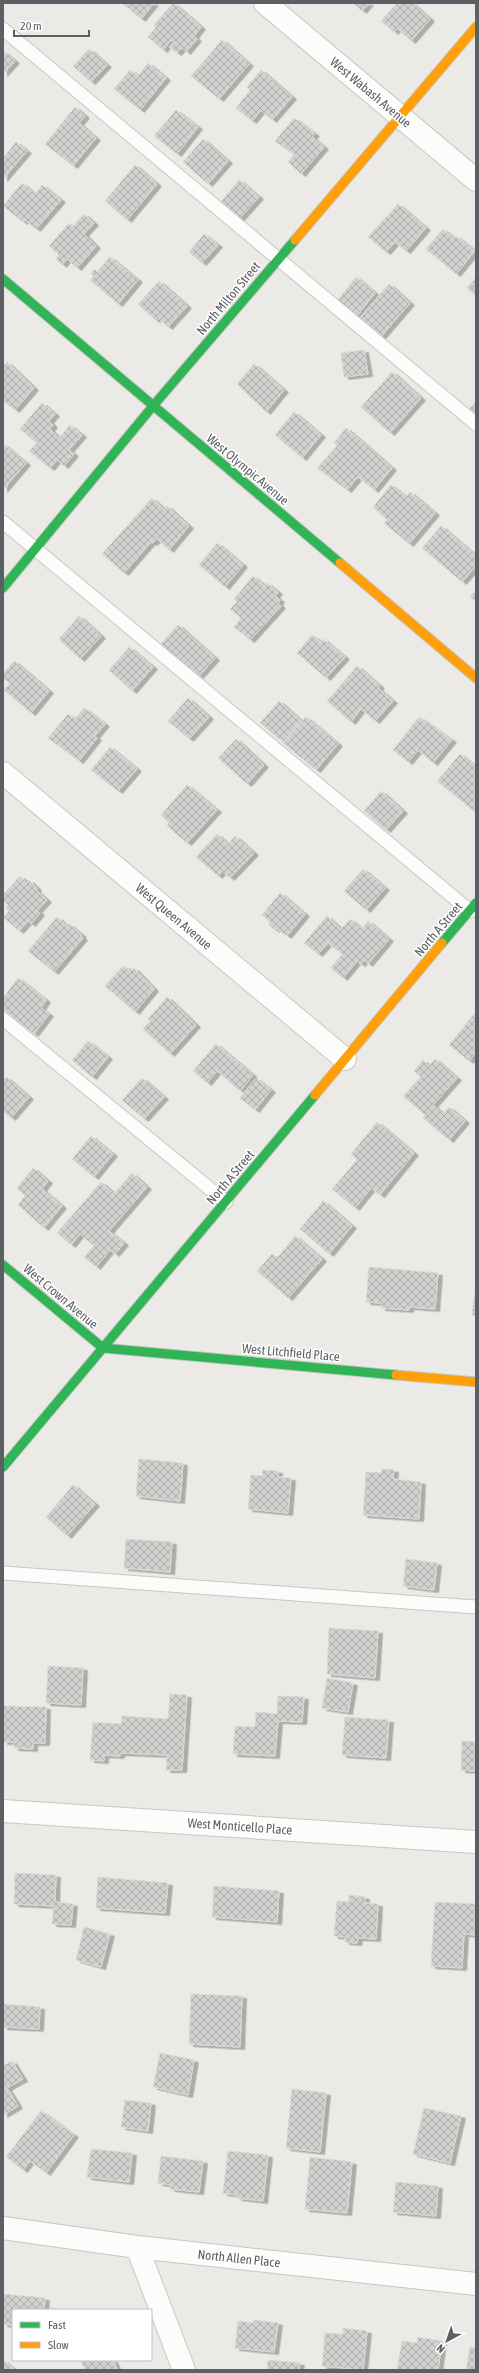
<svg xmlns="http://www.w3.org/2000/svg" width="479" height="2373" font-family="'Asap Condensed',sans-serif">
<defs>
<pattern id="building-cross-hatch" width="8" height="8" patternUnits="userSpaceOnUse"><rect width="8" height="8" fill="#d2d1cf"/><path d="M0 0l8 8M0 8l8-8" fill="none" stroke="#adadac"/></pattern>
<filter id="shadow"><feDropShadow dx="4.5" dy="2.5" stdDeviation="0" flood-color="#0004"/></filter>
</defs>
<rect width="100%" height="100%" fill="#ebeae6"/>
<path fill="url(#building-cross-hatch)" stroke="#dad9d5" filter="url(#shadow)" d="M122,3H154L141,19Z
M173,3L201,27L194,36L197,39L186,52L182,48L177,53L169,47L174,42L171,40L163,50L148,37L156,27L154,25Z
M353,3H369L362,11Z
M397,3H412L430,19L411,41L397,28L394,32L381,21Z
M222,40L249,64L219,99L191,76Z
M89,49L107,65L91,82L73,66Z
M3,51L15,61L3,74Z
M148,63L166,78L140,110L114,89L130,70L138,76Z
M261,70L292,97L272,120L261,110L252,121L236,108L250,90L247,87Z
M75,107L85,116L79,123L96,138L73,166L45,144Z
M176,110L198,127L177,154L154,136Z
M294,118L315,134L312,137L324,147L301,174L288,162L294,155L275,141Z
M203,139L228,161L208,184L183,162Z
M16,142L27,151L3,179V158Z
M135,165L157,184L127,220L105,201Z
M239,180L259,197L239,219L220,203Z
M22,183L35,194L42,185L61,200L36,229L25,220L23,222L3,206Z
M398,204L426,228L406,251L395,242L386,252L368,237Z
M84,214L94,223L84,234L96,246L77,268L67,259L62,265L56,259L59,255L49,246L69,223L73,226Z
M443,229L454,238L456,236L475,251L456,274L426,249Z
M204,234L218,245L202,263L189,252Z
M110,257L138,280L118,304L90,280L94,276L91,274L94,269L97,272Z
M356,277L375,293L356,317L337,301Z
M476,277V296L467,288Z
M159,281L187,306L168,327L158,318L155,320L138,304Z
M389,284L410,303L379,339L358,320Z
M364,350L368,374L344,377L341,353Z
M7,362L34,388L15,410L3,401V366Z
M254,364L284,390L266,412L237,384Z
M392,372L421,398L390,433L361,407Z
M476,401V420L467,412Z
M42,403L55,414L49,421L53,425L50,429L59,438L70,425L82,435L69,450L74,454L64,466L57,460L50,468L29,451L37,443L20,429Z
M294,412L321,435L302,458L275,435Z
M346,428L392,468L374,490L358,477L347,490L317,468L337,446L334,443Z
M3,444L26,463L3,490Z
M391,485L406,497L410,492L435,513L409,544L384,523L387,520L373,507Z
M152,498L164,509L167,506L189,526L169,550L157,539L153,543L151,542L124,573L102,554Z
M441,526L476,556V566L462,582L422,548Z
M217,543L243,565L225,587L199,565Z
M253,576L265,586L267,583L278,592L275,596L280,600L278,603L281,606L250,640L234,627L241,618L230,609L237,602L234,599Z
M476,590V602L470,597Z
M79,616L101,636L80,659L59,639Z
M178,625L215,658L199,676L161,644Z
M312,635L321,642L323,639L345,657L326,678L297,653Z
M129,647L153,667L132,691L109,670Z
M14,661L49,691L31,713L4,690L10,683L3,678V674Z
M357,666L380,686L378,688L393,701L375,721L361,709L351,722L327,701Z
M188,698L209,717L189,739L168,721Z
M279,701L301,721L283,742L260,723Z
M84,708L105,724L95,736L97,738L79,761L48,738L68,714L75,719Z
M306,717L338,744L316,770L283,743Z
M419,717L452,740L433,763L418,750L408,762L393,750Z
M236,739L264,765L247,784L218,758Z
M110,747L137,769L118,791L91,770Z
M460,754L476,767L475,812L437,781Z
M187,785L217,810L187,843L167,826L169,823L161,815Z
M381,791L403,811L386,830L364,811Z
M217,834L228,844L235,836L254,853L230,878L222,871L218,876L196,857Z
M363,869L385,888L366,910L344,891Z
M20,876L27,883L29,880L37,888L36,890L47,900L37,911L40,913L31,924L28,921L19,931L3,917L9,911L6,908L8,905L3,900V895Z
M280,893L305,914L287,936L276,928L275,930L268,924L270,922L262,915Z
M327,916L341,929L350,919L362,929L368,921L389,939L368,964L364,960L361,964L357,961L343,978L331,968L342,954L328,943L318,954L304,943Z
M57,917L67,926L69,924L82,935L80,936L83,938L54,972L28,951Z
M125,966L131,971L134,968L154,989L135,1012L105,986L122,967L123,968Z
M18,978L46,1000L41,1008L49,1014L34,1034L3,1009V998Z
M167,997L196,1025L170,1054L143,1029L150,1021L148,1019Z
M474,1014L476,1016V1052L469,1061L449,1045Z
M88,1041L108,1057L92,1077L72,1060Z
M216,1044L253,1075L240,1091L217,1071L207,1083L193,1071Z
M435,1059L457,1078L433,1105L443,1114L449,1107L465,1121L449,1140L423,1118L425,1115L403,1096L421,1077L414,1071L423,1060L429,1066Z
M6,1077L29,1097L11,1118L3,1111V1080Z
M142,1078L164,1097L144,1119L122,1100Z
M256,1078L271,1090L255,1110L240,1098Z
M377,1122L414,1153L380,1195L371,1188L355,1208L332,1189L357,1160L351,1154Z
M91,1136L113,1154L94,1177L72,1159Z
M33,1168L48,1181L42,1189L62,1206L44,1228L18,1205L25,1196L17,1188Z
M132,1173L147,1187L109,1231L124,1243L115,1254L110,1250L96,1267L84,1257L94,1246L80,1234L71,1245L57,1233L101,1182L114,1194Z
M323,1201L352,1226L329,1254L300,1229Z
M295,1236L322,1259L288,1298L257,1271L272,1254L277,1258Z
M369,1267L438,1273L435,1309L409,1307V1310L381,1308L382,1303L366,1302Z
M475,1290H476V1316L472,1315Z
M139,1459L183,1463L180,1501L136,1496Z
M382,1469L394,1470L393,1479L421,1482L419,1519L363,1515L366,1472L382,1473Z
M263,1470L278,1471V1477L291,1478L288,1513L248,1509L251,1475L262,1476Z
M73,1485L95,1504L67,1536L46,1517Z
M126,1539L172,1542L170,1572L124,1568Z
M406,1559L437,1563L434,1590L403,1586Z
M329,1628L378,1631L375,1678L327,1674Z
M48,1666L83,1668L81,1705L46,1703Z
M327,1678L353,1683L348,1712L322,1708Z
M170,1694L187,1695L182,1770H166L167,1755L120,1753V1756L104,1755V1761L90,1760L93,1722L121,1724L122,1716L168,1719Z
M278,1696L304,1697L302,1722L278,1721L275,1756L233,1754L235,1726L255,1727L256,1712L277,1714Z
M3,1706L46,1707L45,1743H33V1749L14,1748V1742H3Z
M345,1717L389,1720L386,1758L342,1755Z
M462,1741L476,1742V1771L461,1770Z
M15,1873L56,1875L55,1902L73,1904L71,1925L52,1924L54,1906L14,1904Z
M98,1877L168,1883L165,1913L96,1908Z
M214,1886L279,1891L277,1922L212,1917Z
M349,1895L365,1897V1903L378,1904L376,1939L358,1938L357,1943L345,1942V1937L334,1936L337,1901L349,1902Z
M435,1902L476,1904V1935L464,1934L462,1968L431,1966Z
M84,1927L110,1934L101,1967L76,1960Z
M191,1994L242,1996L240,2047L189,2044Z
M3,2004L40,2007L39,2029L3,2027Z
M160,2053L194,2060L188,2095L153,2087Z
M12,2061L23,2079L7,2088L18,2106L3,2115V2066Z
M292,2089L326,2093L320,2152L286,2148Z
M125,2100L151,2103L148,2131L121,2127Z
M424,2108L461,2116L450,2163L413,2154Z
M41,2111L74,2135L46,2173L30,2161L23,2170L6,2157Z
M91,2149L132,2153L129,2182L87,2177Z
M228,2151L268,2155L263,2201L237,2198V2195L223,2193Z
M161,2156L203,2161L199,2192L170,2189L171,2185L158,2183Z
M310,2157L352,2162L347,2213L305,2209Z
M396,2182L438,2186L436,2216L393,2212Z
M3,2294L45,2298L44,2310H13V2325L3,2324Z
M254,2320L278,2323L274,2352L235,2348L238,2321L254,2323Z
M343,2328L367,2331L363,2370L322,2366L325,2333L343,2334Z
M418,2337L442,2341L438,2370H397L402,2341L417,2343Z
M470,2347L476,2348V2370H466Z
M3,2360L15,2370H3Z
M81,2360H113L117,2369L85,2370Z
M268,2360L300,2363L299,2370H267Z"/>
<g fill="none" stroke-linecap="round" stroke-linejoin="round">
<g stroke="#c7c7c6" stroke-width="15">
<path id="lane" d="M3,29L476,424
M3,522L470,911
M3,1019L226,1202
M3,1573L476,1607"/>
</g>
<g stroke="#c7c7c6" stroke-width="24">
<path id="street" d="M265,3L476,180
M3,773L345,1059
M3,1811L476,1842
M3,2228L137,2247L476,2284
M137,2247L184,2370"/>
</g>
<g stroke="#c7c7c6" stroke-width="11">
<path id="fast" d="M3,279L340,563
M3,588L153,406L295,240
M442,943L476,903
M3,1265L103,1348L396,1375
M3,1467L315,1095"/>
</g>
<g stroke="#c7c7c6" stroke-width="11">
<path id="slow" d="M295,240L476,27
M340,563L476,678
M315,1095L442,943
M396,1375L476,1382"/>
</g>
<use href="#lane" stroke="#fcfcfb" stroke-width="13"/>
<use href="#street" stroke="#fcfcfb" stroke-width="22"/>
<use href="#fast" stroke="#30b455" stroke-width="9"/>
<use href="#slow" stroke="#ff9f0a" stroke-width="9"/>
</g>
<g text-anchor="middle" stroke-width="3" stroke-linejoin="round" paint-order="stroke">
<g font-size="13" fill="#5b6064" stroke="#fff">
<text transform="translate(371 92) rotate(40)" y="5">West Wabash Avenue</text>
<text transform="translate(228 298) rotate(-50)" y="5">North Milton Street</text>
<text transform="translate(248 469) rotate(40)" y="5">West Olympic Avenue</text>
<text transform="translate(174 916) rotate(40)" y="5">West Queen Avenue</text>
<text transform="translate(438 929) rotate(-50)" y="5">North A Street</text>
<text transform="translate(230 1177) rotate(-50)" y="5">North A Street</text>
<text transform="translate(61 1296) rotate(40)" y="5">West Crown Avenue</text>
<text transform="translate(291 1352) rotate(5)" y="5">West Litchfield Place</text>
<text transform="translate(240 1826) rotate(4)" y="5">West Monticello Place</text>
<text transform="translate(239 2258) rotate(6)" y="5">North Allen Place</text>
</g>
</g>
<rect width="479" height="2373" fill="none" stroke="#5b6064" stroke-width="8"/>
<rect x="12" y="2309" width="140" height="52" fill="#ffffff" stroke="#bdbfc1"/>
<rect x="20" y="2322" width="20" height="6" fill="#30b455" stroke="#bdbfc1"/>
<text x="48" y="2329" font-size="12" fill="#5b6064">Fast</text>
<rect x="20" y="2342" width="20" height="6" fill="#ff9f0a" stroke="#bdbfc1"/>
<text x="48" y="2349" font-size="12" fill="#5b6064">Slow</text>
<g transform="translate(447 2341) rotate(220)" stroke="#ffffff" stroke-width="3" paint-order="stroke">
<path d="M0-3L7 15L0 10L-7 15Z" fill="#5b6064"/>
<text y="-6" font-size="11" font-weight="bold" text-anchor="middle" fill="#5b6064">N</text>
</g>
<path d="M14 30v6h75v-6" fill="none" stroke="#5b6064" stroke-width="2"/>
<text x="20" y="30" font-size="12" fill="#5b6064" stroke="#ffffff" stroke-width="3" paint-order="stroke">20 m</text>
</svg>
